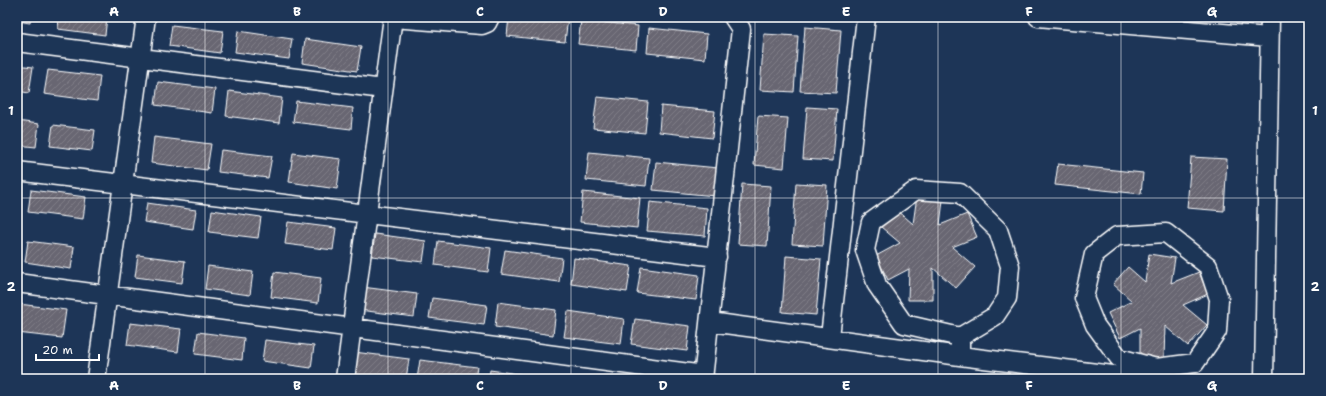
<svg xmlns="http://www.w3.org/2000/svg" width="1326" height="396" font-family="'Shantell Sans',sans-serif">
<defs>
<pattern id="building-hatch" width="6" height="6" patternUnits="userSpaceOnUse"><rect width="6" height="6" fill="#686672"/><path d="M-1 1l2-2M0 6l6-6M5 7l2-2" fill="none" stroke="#7f7d87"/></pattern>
</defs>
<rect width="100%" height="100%" fill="#1d3557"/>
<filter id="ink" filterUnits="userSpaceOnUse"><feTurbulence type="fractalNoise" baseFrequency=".025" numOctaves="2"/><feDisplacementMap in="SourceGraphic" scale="8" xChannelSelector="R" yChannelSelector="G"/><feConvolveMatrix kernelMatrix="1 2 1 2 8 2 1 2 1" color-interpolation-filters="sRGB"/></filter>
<g filter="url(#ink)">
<path fill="url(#building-hatch)" stroke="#fff" d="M17,17H31L30,23L17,21Z
M59,17H107L105,35L58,29Z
M509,17H568L565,42L507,36Z
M581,20L638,26L636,50L578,44Z
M172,25L223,31L220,53L169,46Z
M805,27L841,30L836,93L800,91Z
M649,28L707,34L705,59L647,53Z
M238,31L292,39L289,59L235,52Z
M764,34L798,36L794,92L760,90Z
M305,39L361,47L357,71L302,63Z
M17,65L33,67L29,93L17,91Z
M48,70L100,76L97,101L44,94Z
M158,82L215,89L212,113L155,105Z
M229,91L282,98L279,123L226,116Z
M597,97L648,102L645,133L593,128Z
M296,101L353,108L351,129L293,122Z
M661,106L715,111L712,138L659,132Z
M807,107L837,109L833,161L803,159Z
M758,116L788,118L784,168L754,165Z
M17,121L39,124L36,147L17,145Z
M53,125L95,130L92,151L50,146Z
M154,137L211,144L207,170L151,163Z
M221,150L272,156L268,178L218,172Z
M589,152L649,158L646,186L586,180Z
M293,153L341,159L337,189L289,182Z
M1191,157L1227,159L1224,211L1187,208Z
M656,162L718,168L715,196L653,190Z
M1058,164L1143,173L1141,194L1055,185Z
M796,183L827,185L823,246L792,244Z
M742,184L771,186L767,246L738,244Z
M31,190L86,197L83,219L28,212Z
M583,192L640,198L637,228L580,222Z
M917,196L943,200L940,225L967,214L977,237L952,247L975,267L956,288L933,268V300H908L909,269L888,280L876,256L900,243L881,227L896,209L913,224Z
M650,202L707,208L705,236L647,231Z
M147,203L196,210L193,229L144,222Z
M212,210L261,217L258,238L209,232Z
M288,222L336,228L333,250L285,244Z
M375,234L426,241L423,262L372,256Z
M28,241L74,247L71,269L25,262Z
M438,241L491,248L488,272L435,265Z
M505,250L562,258L559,282L501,274Z
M1149,254L1175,258L1171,283L1199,272L1208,294L1183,305L1207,325L1188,346L1165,326L1164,358H1140V328L1120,338L1108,313L1132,301L1113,284L1128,267L1145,282Z
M138,255L185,261L182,283L135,277Z
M786,256L821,259L816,315L782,312Z
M574,258L631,266L627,292L571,284Z
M208,266L253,272L250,295L205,289Z
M641,267L699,275L696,300L637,293Z
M274,272L321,278L318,303L271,297Z
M362,287L417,294L414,317L359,310Z
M432,298L487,305L484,325L429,318Z
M498,302L556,310L553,335L495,327Z
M19,304L66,310L62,338L17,333Z
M568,311L624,319L621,344L564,337Z
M635,319L690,326L687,351L631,344Z
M130,323L181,329L178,352L127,345Z
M198,332L244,338L242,360L195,354Z
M265,340L314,346L311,368L262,361Z
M354,352L409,359L406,379H375L351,376Z
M420,360L477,367L475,379H417Z
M490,370L546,378V379H489Z"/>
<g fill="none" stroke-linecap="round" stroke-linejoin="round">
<g stroke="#fff" stroke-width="21">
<path id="street" d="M1038,17L1269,37
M393,18L482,25L487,23L490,17
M17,42L383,89
M17,171L717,257
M1166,233L1208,266L1219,299L1217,331L1195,363L1156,368L1119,358L1095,325L1084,298L1094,254L1117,236Z
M17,283L704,375
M710,322L960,356L1145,379
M830,337L866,17
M960,337L995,316L1007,298L1010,266L998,230L960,193L916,190L871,222L865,250L877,285L904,324L960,337V356
M96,379L146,17
M345,379L393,17
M703,379L741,29L733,17
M1264,379L1270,17"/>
</g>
<use href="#street" stroke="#1d3557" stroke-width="18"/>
</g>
</g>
<path fill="none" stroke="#fff" stroke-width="1" stroke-opacity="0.55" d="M205,17V379M388,17V379M571,17V379M755,17V379M938,17V379M1121,17V379M17,198H1309"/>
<rect width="1326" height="396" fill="none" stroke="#1d3557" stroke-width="44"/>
<path d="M36 354v6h63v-6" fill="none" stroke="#ffffff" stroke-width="2"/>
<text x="42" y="354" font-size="12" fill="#ffffff" stroke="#1d3557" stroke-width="3" paint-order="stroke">20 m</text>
<rect x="22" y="22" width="1282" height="352" fill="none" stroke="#fff" stroke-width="1.5"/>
<g font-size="13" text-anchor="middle" font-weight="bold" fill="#fff">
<text x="114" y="16">A</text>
<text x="297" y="16">B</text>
<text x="480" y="16">C</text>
<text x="663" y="16">D</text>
<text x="846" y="16">E</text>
<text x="1029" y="16">F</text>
<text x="1212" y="16">G</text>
<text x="11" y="115">1</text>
<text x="1315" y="115">1</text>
<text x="11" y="291">2</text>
<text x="1315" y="291">2</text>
<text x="114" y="390">A</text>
<text x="297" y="390">B</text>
<text x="480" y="390">C</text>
<text x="663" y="390">D</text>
<text x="846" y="390">E</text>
<text x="1029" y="390">F</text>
<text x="1212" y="390">G</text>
</g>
</svg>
